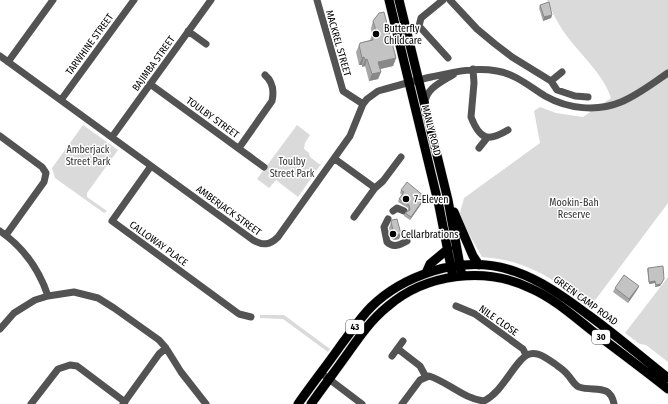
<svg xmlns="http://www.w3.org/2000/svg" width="668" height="404" font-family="'Fira Sans Condensed',sans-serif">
<rect width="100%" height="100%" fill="#fff"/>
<path fill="#dadada" d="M547,0H668V203L590,307C564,287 545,272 513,262C503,259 492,258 482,257L459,216L464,198L540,143L534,111L540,107L556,113L583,117L611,98C604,76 584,58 570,40C560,28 553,14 547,0Z
M83,125L118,150L87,193V197L107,211L104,213L55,178L52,168Z
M297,125L310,135L305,143L304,149L309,153L310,157L319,164H321L298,197L276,180L269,188L257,179Z
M668,277V362L646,345L640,344L625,333Z
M260,315H284L330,349L328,352L283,319L260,318Z"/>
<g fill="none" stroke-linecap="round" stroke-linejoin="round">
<g stroke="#dbdbdb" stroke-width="10">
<path id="major" d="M389,0L439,206L452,272
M399,0L448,200L461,271
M454,212L473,256L479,265
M426,273L430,264L448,249
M298,404C312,384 327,365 341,345C351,332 360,318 371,307C388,290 411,278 433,271C496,252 538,277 587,314C615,334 641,357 668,378
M311,404C323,387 336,370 348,353C360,336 371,320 387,307C426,273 486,266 532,289C554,299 572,315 591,330C617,350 643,369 668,389"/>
</g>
<path stroke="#535353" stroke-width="7" d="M317,0L343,91L363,104
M443,0L421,18L419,26L448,58
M450,0L477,29L495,44L512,57L551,81L557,90L575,96L588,97
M188,31L206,44
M0,56L253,240C263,246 270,245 278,237L350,136L363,104L367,99L378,91C396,86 414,81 431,77C454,72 474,67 497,71C516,74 530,87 545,96C568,109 597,112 621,102C638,95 653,83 668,73
M8,62L53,0
M473,69L474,83L471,117C480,140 488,142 508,130
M551,81L562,72
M150,84L264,167
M61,100L134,0
M425,103C426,88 442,82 454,74
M0,136L42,167L46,173L44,182L6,235
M112,137L211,0
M239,148L272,101C274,92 273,82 265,75
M479,148L487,138
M335,159L375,188
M151,166L112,221L239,314L251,317
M393,211L397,208L404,211
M354,217L375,188L383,181L401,157
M388,219L384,227L387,242C393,248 400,245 407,241
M0,231C23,247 39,269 48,296
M456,306L475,314L523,349L526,355
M0,329L14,313L35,300L48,296L74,292L98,298L114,308L159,340L166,348L181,372L206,404
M398,349L420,366L426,377
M392,356L403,341
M321,373L362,404
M31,404L58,369L70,365L77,366L125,402
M123,404L159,354L166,348
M402,404L420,380L429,376C448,382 464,399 484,401C501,392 508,374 521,360C532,347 544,356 555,364C559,367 564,370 567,374C571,378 574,385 579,387C594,392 610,383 614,404"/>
<use href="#major" stroke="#000" stroke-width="9"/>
</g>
<path fill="#a8a8a8" d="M540,5L552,15L551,18L543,21L539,8Z
M373,21L396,58L393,66L380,69L381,72L378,79L369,81L365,66L362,67V65H359L356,52L360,43L370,40L372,35L371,28Z
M401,190L424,200L410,220L404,216L405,213L408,211V208L398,202L399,199L402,195L400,193Z
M392,220L401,234L399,239L394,240L392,239L389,228Z
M648,268L663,281L660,286L655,287V283L649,284L647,269Z
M639,286L637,290L628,303L613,292L615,288Z"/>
<path fill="#888" d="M552,15L551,18L543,21L544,17Z
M364,57L362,65H359L362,58Z
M396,58L393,66L376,70L378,62Z
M367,59L365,66L362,67L365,60Z
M381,72L378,79L369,81L372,74Z
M425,197L424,200L410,220L411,217Z
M401,234L399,239L394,240L396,235Z
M664,279L660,286L655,287L656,285Z
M655,281V283L649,284V282Z
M639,286L637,290L628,303L629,299Z"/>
<path fill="#c3c3c3" stroke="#888" d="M549,2L552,15L544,17L540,5Z
M384,12L396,58L378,62L381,72L372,74L367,59L365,60L364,57L362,58L359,45L360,44V43L373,40L372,35L377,34L373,21L379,13Z
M407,182L425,197L411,217L405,213L410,210L409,205L399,199L404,192L401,190Z
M397,219L401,234L396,235L394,234L391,222L392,220Z
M663,266L664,279L661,284L656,285L655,281L649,282L648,268Z
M624,275L639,286L629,299L615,288Z"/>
<g fill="#000" stroke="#fff" stroke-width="1.5">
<circle cx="376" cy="34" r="4"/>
<circle cx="406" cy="199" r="4"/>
<circle cx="393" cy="234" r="4"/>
</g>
<g text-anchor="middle" stroke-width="3" stroke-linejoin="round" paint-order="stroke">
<g fill="#fff" stroke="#4c4c4c" stroke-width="1">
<rect x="346" y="320" width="18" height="14" rx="3"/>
<rect x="592" y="330" width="18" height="14" rx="3"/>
</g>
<g font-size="9" font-weight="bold" fill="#000">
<text x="355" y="330">43</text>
<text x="601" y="340">30</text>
</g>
<g font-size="10" fill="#000" stroke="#fff" text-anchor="start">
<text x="384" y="32">Butterfly<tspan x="384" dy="12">Childcare</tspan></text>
<text x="414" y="203">7-Eleven</text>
<text x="401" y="238">Cellarbrations</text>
</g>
<g font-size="10" fill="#000" stroke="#fff">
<text transform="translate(339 43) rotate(74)" y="4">MACKREL STREET</text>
<text transform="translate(89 44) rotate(-54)" y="4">TARWHINE STREET</text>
<text transform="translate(153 63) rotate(-54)" y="4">BAJIMBA STREET</text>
<text transform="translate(213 117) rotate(36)" y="4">TOULBY STREET</text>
<text transform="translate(432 130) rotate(76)" y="4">MANLY ROAD</text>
<text transform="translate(229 210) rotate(36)" y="4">AMBERJACK STREET</text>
<text transform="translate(159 243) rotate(36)" y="4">CALLOWAY PLACE</text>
<text transform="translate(586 300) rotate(36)" y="4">GREEN CAMP ROAD</text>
<text transform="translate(499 320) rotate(35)" y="4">NILE CLOSE</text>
</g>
<g font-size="10" fill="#313131" stroke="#fff">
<text x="88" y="153">Amberjack<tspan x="88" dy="12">Street Park</tspan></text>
<text x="292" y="165">Toulby<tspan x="292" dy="12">Street Park</tspan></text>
<text x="574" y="206">Mookin-Bah<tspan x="574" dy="12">Reserve</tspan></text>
</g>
</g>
</svg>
